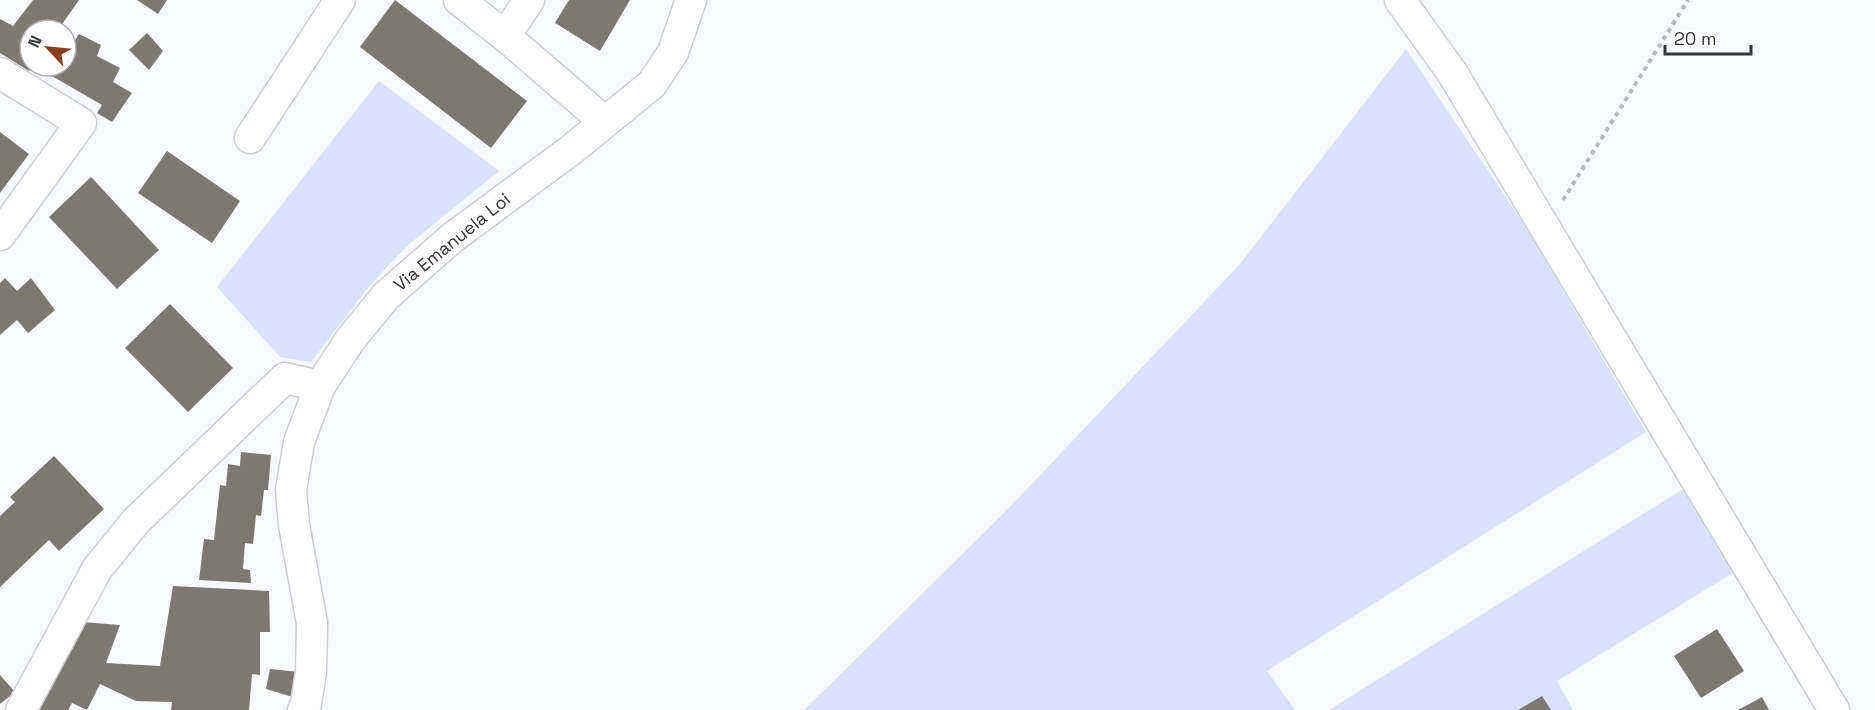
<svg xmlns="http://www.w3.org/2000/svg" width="1875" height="710" font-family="'Space Grotesk',sans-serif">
<rect width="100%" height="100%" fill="#f8f9fe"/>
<path fill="#dbe0fd" d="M1406,49L1526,227L1646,432L1267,671L1295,710H804L1006,511L1240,264Z
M379,81L499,171L407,246L371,284L311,362L280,357L217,287Z
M1683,489L1736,571L1557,681L1573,710H1329Z"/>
<path fill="#7c7873" d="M33,0H79L58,30H30V66H32L29,71L0,53V19L13,26Z
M137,0H167L158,14Z
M395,0L527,101L491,148L360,47Z
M569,0H630L600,51L555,23Z
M147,33L163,51L149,70L129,50Z
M79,34L101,45L97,56L120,68L113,82L132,93L112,122L97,113L102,105L52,76L58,66H66V54Z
M0,132L29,154L0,193Z
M167,151L240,201L212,243L138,193Z
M91,177L159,250L117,289L49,217Z
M5,278L17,291L31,278L55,310L28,333L17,320L0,335V283Z
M170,304L233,368L188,412L125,348Z
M241,452L271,455L268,490H264L261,516L256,515L253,544L245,543L243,569L250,570L251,583L199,580L204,539L214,540L220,485L226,486L228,464L240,466Z
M54,456L104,509L59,551L49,540L0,587V516L15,502L10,497Z
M173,586L269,591L270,632H260V675L252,674L249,710H171L172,702L136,701L100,684L87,710L72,703L68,710H38L36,708L83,622L120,625L106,663L160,666Z
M1717,629L1744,671L1701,698L1674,656Z
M270,669L299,672L296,698L266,689Z
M0,675L15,692L0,704Z
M1542,696L1551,710H1518Z
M1762,697L1769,710H1738Z"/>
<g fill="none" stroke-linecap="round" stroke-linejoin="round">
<g stroke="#cecfd5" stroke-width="33">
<path id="minor" d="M459,0L505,36L605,122
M1400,0L1453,74L1834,710
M505,36L529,0
M0,73L81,123L0,235
M250,138L340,0
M21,710L97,569L136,521L285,378L320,386
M303,710L306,704L311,672L312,623L294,525L291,490L299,442L320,386L350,340L386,296L452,238L571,150L652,84L673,52L691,0"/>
</g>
<path stroke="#b8b9be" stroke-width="4" stroke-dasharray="4.5 4.5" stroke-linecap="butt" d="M1563,200L1688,0"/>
<use href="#minor" stroke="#fff" stroke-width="30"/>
</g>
<g text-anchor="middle" stroke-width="6" stroke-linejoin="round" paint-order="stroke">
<g font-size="18" fill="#333436" stroke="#fff">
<text transform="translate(452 242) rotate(-39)" y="6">Via Emanuela Loi</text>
</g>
</g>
<g transform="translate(48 48) rotate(296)"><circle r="28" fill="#ffffff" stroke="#adaeaf" stroke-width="1.5"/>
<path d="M0-4.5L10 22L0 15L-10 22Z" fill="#883f23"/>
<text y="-9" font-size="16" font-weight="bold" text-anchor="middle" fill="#333436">N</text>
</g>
<path d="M1665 45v9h86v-9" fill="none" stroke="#333436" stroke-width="3"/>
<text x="1674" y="45" font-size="18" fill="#333436" stroke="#ffffff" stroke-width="4.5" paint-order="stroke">20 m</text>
</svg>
